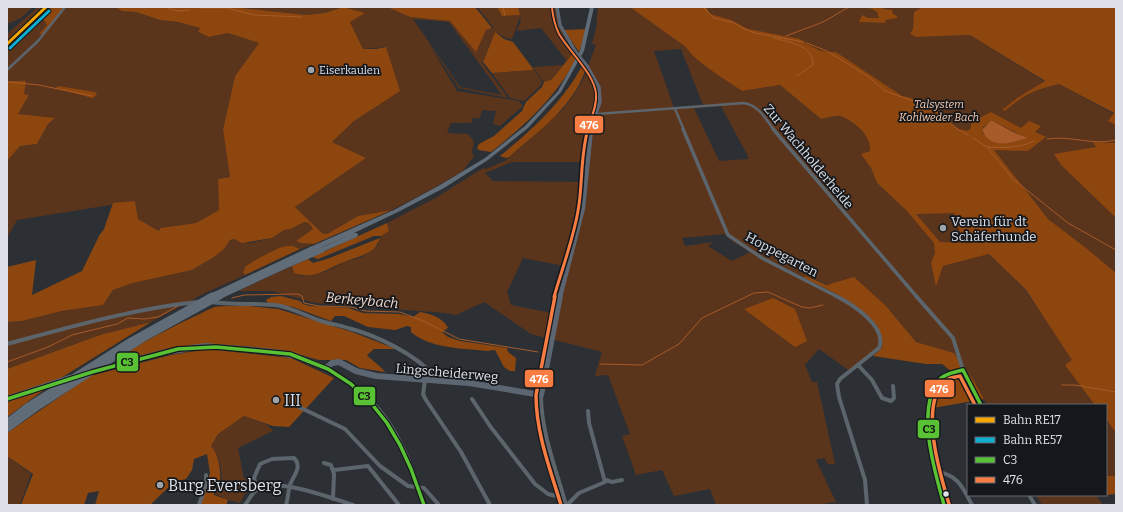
<svg xmlns="http://www.w3.org/2000/svg" width="1123" height="512" font-family="Bitter,serif">
<rect width="100%" height="100%" fill="#2c3034"/>
<path fill="#5b341c" fill-rule="evenodd" d="M7,7H33L21,18L7,24Z
M38,7H42L7,41V34Z
M47,7H51L42,16L47,25L40,33L65,7H115L122,11L136,12L160,20L178,22L200,28L198,32L209,37L228,33L259,43L235,76L223,130L230,177L218,179L219,210L196,223L160,228V231L138,219L135,201L17,220L7,238V161L20,146L37,144L48,124L54,119L18,114L29,95L24,94L25,81H7V45Z
M233,7H387L410,17L450,21L486,30L494,28L477,7H497L502,16L520,15L518,7H556C556,24 564,38 574,52L567,61L541,28L516,31L521,22L520,17L512,39L506,38L495,32L482,63L508,98L459,88L427,41L457,91L519,101L523,106L500,126L493,124L496,111L482,110L480,118H473L471,123H451L447,133L468,134L474,142L472,152L474,156L463,171L432,189L392,210L358,216L327,234H323L295,207L366,158L332,142L354,121L372,109L386,47L363,49L350,22L364,13L343,7L325,13L306,15ZM413,19L449,22L502,95L460,87Z
M598,7H638L742,91L780,85L821,119C826,118 835,115 840,116C854,121 871,135 870,151L862,154L871,168L877,183L907,211L916,213H954L963,243H940L931,263L936,286L943,266L989,254L1025,290L1106,405H987L974,381L954,353L916,342L886,306L806,276L803,277C827,289 887,314 882,348L851,372L819,349L805,365L812,382H817L835,464H828L824,458L816,460L836,502L815,505H716L710,489L674,496L662,470L636,475L622,436L630,434L608,375L595,376L602,352L531,334L484,302L456,315L445,313L315,303L272,291H238L292,266L294,273L302,276L325,272L344,262L362,257L378,245L381,236L389,231L387,223L439,196L483,168L486,169L505,161L563,109L574,95L583,80L596,45L592,44L596,29ZM681,49L703,105L674,108L654,51ZM721,106L749,158L748,159L719,161L694,108ZM512,162H584V182L493,181L485,173ZM725,234L732,241L750,252L732,261L708,246L713,242L685,246L682,238ZM523,258L564,266L552,313L511,305L507,292Z
M680,7H861L872,9L877,12L879,18H868L861,22L880,23L881,7H928L910,34L916,37L970,35L1045,82L1017,98L1003,110L1005,111C1025,94 1034,90 1059,84L1114,114L1116,123V152L1055,155L1061,165L1116,218V273L1048,219L1042,211L893,146Z
M563,65L549,82H544L533,67Z
M534,70L541,79L542,84L524,101L510,98L492,73Z
M304,222L309,223L313,229L296,241L301,243L314,244L300,249L293,246L243,272L245,275L205,293L151,322L100,335L7,369V322L22,321L62,311L103,305L113,290L133,283L192,270L214,257L230,240L234,239L237,241L251,243L272,238L284,230L291,229Z
M244,416L268,425L273,431L238,448L244,479L248,477L247,490L240,503L228,500L215,494L218,489L222,487C222,473 221,456 211,446L218,434Z
M1106,419L1116,433V476H1106Z
M7,456L31,474L20,505H7Z
M1036,495H1096L1103,505H1042Z"/>
<path fill="#8e460f" fill-rule="evenodd" d="M51,7H65L42,35L40,33L47,25L41,16Z
M115,7H233L306,15L325,13L343,7L365,13L350,22L363,49H376L386,47L400,91L354,121L332,142L366,158L295,207L323,234H327L358,216L392,210L314,244L301,243L296,241L313,229L309,223L304,222L291,229L284,230L272,238L242,243L234,239L230,240L224,249L214,257L192,270L133,283L113,290L103,305L62,311L22,321L7,322V267L36,260L32,295L82,271L99,236L104,229L113,203L135,201L138,219L159,231L160,228L196,223L219,210L218,179L230,177L223,130L235,76L259,43L228,33L209,37L198,32L200,28L178,22L160,20L136,12L122,11Z
M387,7H475L492,28L486,30L476,52L450,21L410,17Z
M497,7H518L520,15L502,16Z
M630,7H706L710,14L731,20L748,29L800,39C810,47 824,54 836,52L902,96C915,98 925,104 936,111C946,118 956,133 970,130L972,122L991,112L1021,128L1029,121L1041,126L1035,132L1046,137L1028,151L994,150L1048,219L1086,248L1116,273V433L1106,419V405H1095L1065,365L1072,360L1026,290L989,254L943,266L936,287L931,263L935,253L934,243L907,211L877,183L871,168L861,154L870,151C871,135 854,121 840,116C835,115 827,118 821,119L780,85L742,91C728,81 694,61 686,47ZM991,120L1027,138C1012,144 993,148 982,132L983,127ZM954,213L963,243L940,242L916,214Z
M861,7H883V9L892,10L893,14L897,16V18L885,20L886,22L883,23L859,22L862,15L868,18H879L877,12L872,9Z
M923,7H1116V125L1108,121L1114,113L1059,84C1034,90 1025,94 1005,111L1002,110L1017,98L1045,81L970,35L916,37L910,34L913,29L914,12Z
M587,29L579,52L564,30Z
M495,32L504,39L513,42L534,70L492,73L483,62Z
M574,52L577,57C558,95 527,123 495,149L491,152L479,150L477,148L479,144L494,136L522,111L526,102L542,87L544,82L551,80Z
M583,64L586,68C574,107 538,131 509,157L506,158L500,156C532,130 564,101 583,64Z
M7,81H26L24,94L29,95L18,114L55,118L48,124L37,144L20,146L7,161Z
M58,86L95,92L97,95L92,98L56,88Z
M1093,142L1112,143L1116,142V218L1061,165L1054,154L1096,147Z
M387,223L389,231L381,236H374L323,257L318,259L312,257Z
M380,238C375,255 358,256 344,262C327,269 313,280 294,273L292,266L308,259L313,263L327,259Z
M287,246H293L300,249L245,275L243,272L246,266L259,258L279,248Z
M806,276L827,285L854,277L886,306L916,342L954,353L974,381L984,399L933,408L937,387L952,372L942,364H926L873,356L882,348C887,314 827,289 802,277Z
M281,296L300,301L303,304L310,306L348,308L363,313L399,314L413,317L420,312C430,314 443,317 448,328L442,332L448,337L460,341L507,348L508,352L516,358L515,371H510L504,367L495,350L487,351C462,348 431,349 411,332V327L407,326L395,330L368,327L344,316H335L331,321L293,307L268,303L266,300L271,297Z
M773,298L795,309L807,341L795,347L744,309Z
M224,306H249L278,309L352,332L396,349H374L367,355C371,360 382,367 385,372L360,368L346,360H319L290,352L244,346L193,345L156,352L119,361C127,347 196,316 214,307Z
M151,322L61,378L7,397V369L100,335Z
M207,349L291,358L334,378L289,427L273,426L244,416L218,434L211,446C220,455 221,474 220,486L214,492V495L228,500L226,505H201L210,473L207,454L194,459L192,470L186,479L174,482L150,505H95L99,491L88,493L84,505H21L33,474L7,456V433L90,376L171,355Z
M48,387L7,417V400Z
M1106,476H1116V494L1106,495Z"/>
<path fill="#a75b28" d="M991,120L1013,132L1028,138C1012,143 990,150 982,130Z"/>
<g fill="none" stroke-linecap="round" stroke-linejoin="round">
<path stroke="#a75b28" stroke-width="1" d="M164,7L178,11L190,10
M503,7L505,16
M703,7L714,18L735,23L742,28L755,33L804,42
M201,8H227L254,15L302,17
M786,36L823,22L849,7
M774,38C790,43 813,44 813,65L797,76
M807,43L827,51L869,77L885,91L930,107L959,130L968,135
M8,82L39,85L92,96
M973,138L987,147L1013,179L1068,223L1116,250
M1047,139C1070,135 1093,146 1116,140
M988,147C1003,148 1020,148 1034,141
M232,298L244,295L298,294L302,296L304,303L319,306L351,307L365,311L400,312L423,321L459,339L538,352
M7,362L48,347L72,335L117,324L128,318L144,319L158,317L178,306
M600,364L642,365L679,344L702,318L754,293L768,292L802,307L810,308L823,305
M1062,385H1075L1116,392"/>
<path stroke="#5c646c" stroke-width="2.5" d="M7,70L38,41L65,7
M675,109L684,130
M597,114L744,103C758,105 766,119 774,130"/>
<path stroke="#5c646c" stroke-width="3.5" d="M683,129L728,235L762,258L838,297
M773,129L917,297"/>
<path stroke="#5c646c" stroke-width="4" d="M836,296C852,304 888,327 879,348L840,379L837,384L839,397L865,480L867,505
M916,296L953,338L963,370L981,405
M211,302C232,305 254,303 275,305C291,307 306,316 321,321C330,324 340,325 348,328C376,335 417,355 435,377L432,381
M7,344C70,327 132,309 197,302
M858,365L872,380L882,398L891,401L894,398L893,386
M326,368C341,378 358,388 371,401C399,429 413,468 424,505
M425,380L423,394L426,400L461,452L490,505
M541,395C541,432 556,469 566,505
M472,399L490,426L535,484L548,494L564,498
M299,407L345,429L380,466L408,486L424,488L439,505
M324,463L331,465L334,474L333,499
M334,470L368,466L399,505
M935,471C958,475 962,486 972,505
M606,480L612,482L622,480
M257,490L254,478L260,464L272,459L294,458C303,467 293,476 290,485C288,492 288,499 286,505
M1029,495L1035,505
M199,505L206,484V475
M245,505C249,500 253,491 259,488C278,478 332,498 353,505
M567,505L579,493L605,482L589,423L588,411
M944,505C935,475 917,409 938,381C944,374 954,372 963,370"/>
<path stroke="#5c6673" stroke-width="3.5" d="M557,7L560,25L575,51
M587,66L599,87L600,102L590,130"/>
<path stroke="#5c6673" stroke-width="4.5" d="M560,297L583,208L591,129"/>
<path stroke="#5c6673" stroke-width="6" d="M98,370L166,352L205,346L275,352L295,356L326,368L332,363L339,362L356,371L376,376L469,383L541,395L560,296
M7,399L69,378"/>
<path fill="#606c78" fill-rule="evenodd" d="M590,7H594L584,51L561,92L528,128L488,160L444,188L398,212L354,233H357L358,235L357,237L322,252L319,250L320,248L348,236L314,251H310L309,249L310,247L394,210L440,185L485,158L525,126L558,91L580,51Z
M40,402L43,403L44,405L43,407L7,433V418L24,405L27,404L30,405V408Z"/>
<path stroke="#5c6673" stroke-width="3.5" d="M575,51L587,66"/>
<path stroke="#606c78" stroke-width="5.5" d="M210,297L312,249
M218,297L285,266L322,250"/>
<path stroke="#606c78" stroke-width="7" d="M40,405L142,339L220,296
M27,407L131,341L212,296"/>
<g stroke="#14171b" stroke-width="6">
<path id="bus-1" d="M963,370L981,405
M7,399L92,372L178,349L216,347L290,354L328,369L351,384L371,403L387,423L400,445L411,469L424,505
M944,505C935,472 916,412 938,381C943,374 955,372 963,370"/>
</g>
<g stroke="#14171b" stroke-width="4">
<path id="bus-2-far2" d="M552,8C553,17 555,26 559,34C569,51 595,75 596,94C597,106 591,119 587,130"/>
</g>
<g stroke="#14171b" stroke-width="6">
<path id="bus-2-far1" d="M554,297C562,269 573,240 578,211C583,184 580,156 588,129"/>
</g>
<g stroke="#14171b" stroke-width="6">
<path id="bus-2" d="M555,296L536,395C536,433 550,469 561,505
M949,504C940,474 920,409 943,383C947,378 954,377 960,376L975,405"/>
</g>
<use href="#bus-1" stroke="#59c134" stroke-width="3.5"/>
<use href="#bus-2-far2" stroke="#f77d43" stroke-width="2"/>
<use href="#bus-2-far1" stroke="#f77d43" stroke-width="3"/>
<use href="#bus-2" stroke="#f77d43" stroke-width="3.5"/>
<g stroke="#14171b" stroke-width="5">
<path id="rail-1" d="M7,44L46,7"/>
</g>
<g stroke="#14171b" stroke-width="5">
<path id="rail-2" d="M10,48L49,11"/>
</g>
<use href="#rail-1" stroke="#f7a600" stroke-width="3"/>
<use href="#rail-2" stroke="#0dafd3" stroke-width="3"/>
</g>
<g fill="#a0a4a9" stroke="#14171b" stroke-width="1.5">
<circle cx="311" cy="70" r="4"/>
<circle cx="943" cy="228" r="4"/>
<circle cx="276" cy="400" r="4"/>
<circle cx="160" cy="485" r="4"/>
</g>
<circle fill="#dee2e8" stroke="#14171b" stroke-width="1.5" cx="946" cy="494" r="3.5"/>
<g text-anchor="middle" stroke-width="3.5" stroke-linejoin="round" paint-order="stroke">
<g font-size="11" fill="#dee2e8" stroke="#14171b" text-anchor="start">
<text x="319" y="74">Eiserkaulen</text>
</g>
<g font-size="11" font-style="italic" fill="#f9cab0" stroke="#14171b">
<text x="939" y="108">Talsystem<tspan x="939" dy="13">Kohlweder Bach</tspan></text>
</g>
<g font-size="13" fill="#dee2e8" stroke="#14171b">
<text transform="translate(809 156) rotate(50)" y="5">Zur Wachholderheide</text>
<text transform="translate(782 254) rotate(28)" y="5">Hoppegarten</text>
<text transform="translate(447 372) rotate(5)" y="5">Lingscheiderweg</text>
</g>
<g font-size="13" fill="#dee2e8" stroke="#14171b" text-anchor="start">
<text x="951" y="226">Verein für dt<tspan x="951" dy="15">Schäferhunde</tspan></text>
</g>
<g font-size="14" font-style="italic" fill="#f3dbce" stroke="#14171b">
<text transform="translate(362 300) rotate(5)" y="5">Berkeybach</text>
</g>
<g font-size="16" fill="#dee2e8" stroke="#14171b" text-anchor="start">
<text x="284" y="406">III</text>
<text x="168" y="491">Burg Eversberg</text>
</g>
</g>
<g stroke="#14171b" stroke-width="1.5">
<rect x="574" y="115" width="30" height="19" rx="4" fill="#f77d43"/>
<rect x="116" y="352" width="23" height="20" rx="4" fill="#59c134"/>
<rect x="524" y="369" width="30" height="19" rx="4" fill="#f77d43"/>
<rect x="924" y="379" width="31" height="19" rx="4" fill="#f77d43"/>
<rect x="353" y="386" width="23" height="20" rx="4" fill="#59c134"/>
<rect x="917" y="419" width="23" height="20" rx="4" fill="#59c134"/>
</g>
<g font-size="11" text-anchor="middle" font-weight="bold" fill="#fff">
<text x="589" y="129">476</text>
<text x="539" y="383">476</text>
<text x="939" y="393">476</text>
</g>
<g font-size="11" text-anchor="middle" font-weight="bold" fill="#111">
<text x="127" y="366">C3</text>
<text x="364" y="400">C3</text>
<text x="929" y="433">C3</text>
</g>
<rect width="1123" height="512" fill="none" stroke="#dee2e8" stroke-width="16"/>
<rect x="967" y="404" width="140" height="92" fill="#14171b" stroke="#65686d"/>
<rect x="975" y="417" width="20" height="6" fill="#f7a600" stroke="#65686d"/>
<text x="1003" y="424" font-size="12" fill="#dee2e8">Bahn RE17</text>
<rect x="975" y="437" width="20" height="6" fill="#0dafd3" stroke="#65686d"/>
<text x="1003" y="444" font-size="12" fill="#dee2e8">Bahn RE57</text>
<rect x="975" y="457" width="20" height="6" fill="#59c134" stroke="#65686d"/>
<text x="1003" y="464" font-size="12" fill="#dee2e8">C3</text>
<rect x="975" y="477" width="20" height="6" fill="#f77d43" stroke="#65686d"/>
<text x="1003" y="484" font-size="12" fill="#dee2e8">476</text>
</svg>
